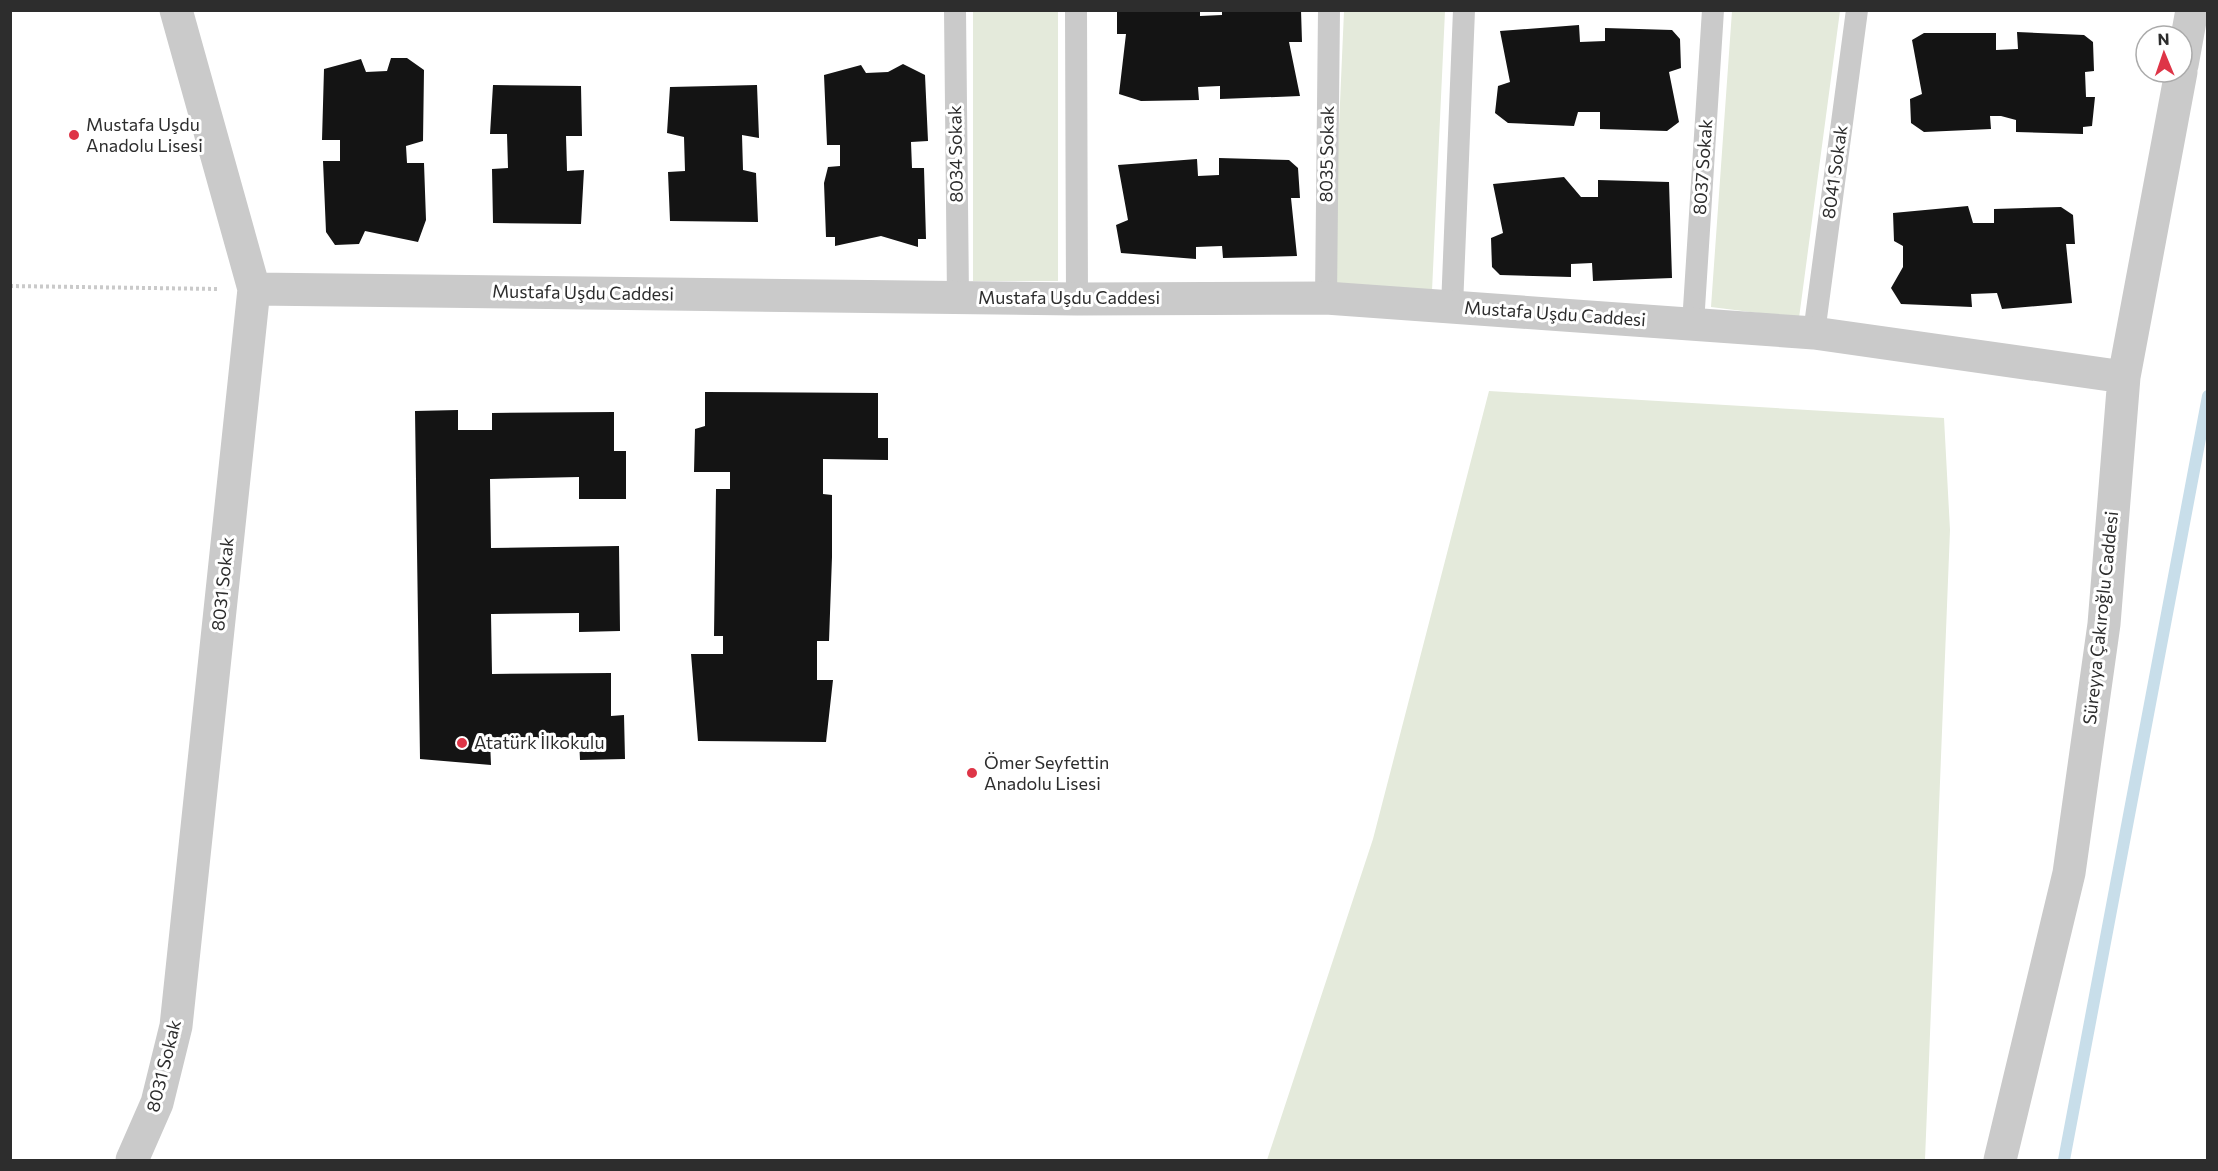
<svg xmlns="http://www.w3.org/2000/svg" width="2218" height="1171" font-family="Commissioner,sans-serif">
<rect width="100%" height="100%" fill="#fff"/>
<path fill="#e4eadb" d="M973,11H1058V281H973Z
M1344,11H1445L1432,291L1332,287Z
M1732,11H1840L1799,318L1711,307Z
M1489,391L1944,418L1950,530L1925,1160H1267L1373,839Z"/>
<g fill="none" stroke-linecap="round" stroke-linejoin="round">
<path stroke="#c8deea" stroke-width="12" d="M2064,1160L2208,396"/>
</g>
<path fill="#141414" d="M1200,10V16L1222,15V10H1301L1302,42H1289L1300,96L1220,99V86L1198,87L1199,100L1141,101L1119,94L1126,34H1117V11Z
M1579,25L1580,42L1605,41V28L1672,30L1680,39L1681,68L1669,72L1679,122L1667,131L1600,129V112H1578L1574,126L1508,123L1495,113L1498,86L1510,82L1500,31Z
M2017,32L2084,35L2093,42L2094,71L2085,72L2086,97H2095L2092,126L2083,127V134L2016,132V120L2001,116H1990L1991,129L1924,132L1911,123L1910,99L1922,94L1912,40L1924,33H1996V50L2018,49Z
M391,58H407L424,70L423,141L406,146L407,163H424L426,220L418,242L365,231L359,244L335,245L326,232L323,161H340V140H322L324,69L361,59L366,72L387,71Z
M903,64L925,75L928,141L911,142L912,168H924L926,239H918V247L881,236L835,246V237H826L824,183L828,167L840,166V145H827L824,75L861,65L866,73L888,72Z
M493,85L581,86L582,136H566L567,171L584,170L581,224L493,223L492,169L508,168L507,134H490Z
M757,85L759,138L742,135L743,170L756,173L758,222L670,221L668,172L685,171L684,137L667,133L670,87Z
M1219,158L1289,160L1298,168L1300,198H1291L1297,256L1223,258L1222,246L1196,247V259L1121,253L1116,225L1128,220L1118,165L1197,159L1198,176L1219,175Z
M1564,177L1581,197H1598V180L1669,182L1672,278L1593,281L1592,263L1571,264V277L1500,275L1492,267L1491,238L1503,233L1493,184Z
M1968,206L1973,223H1994V209L2061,207L2073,215L2075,244H2066L2072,303L2002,309L1997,293L1971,294L1972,307L1901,304L1891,288L1903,267V246L1894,241L1893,213Z
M705,392L878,393V438H888V460L823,459V494L832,495V557L829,641H817V680H833L826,742L698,741L691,654H723V636H714L716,489H730V472H694L695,429L705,426Z
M458,410V430H492V413L614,412V451H626V499H579V477L490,479L491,548L619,546L620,631L579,632V613L491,614L492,674L611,673V716L624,715L625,759L580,760L579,739L490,741L491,765L420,759L415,411Z"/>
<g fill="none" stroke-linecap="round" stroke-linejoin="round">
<path stroke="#cacaca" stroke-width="4" stroke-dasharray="3 3" stroke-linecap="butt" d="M10,286L218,289"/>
<path stroke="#cacaca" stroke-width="22" d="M955,10L958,298
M1076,10L1077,299
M1326,298L1329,10
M1452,307L1464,10
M1693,324L1713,10
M1814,333L1857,10"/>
<path stroke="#cacaca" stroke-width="33" d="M2182,65L2192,10
M254,289L1077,299L1326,298L1814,333L2124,377
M132,1160L157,1103L176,1026L254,289L176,10
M2000,1160L2069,873L2104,624L2124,377L2181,72"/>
</g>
<g fill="#de3547" stroke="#fff" stroke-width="2">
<circle cx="74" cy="135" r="6"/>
<circle cx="462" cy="743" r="6"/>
<circle cx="972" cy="773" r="6"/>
</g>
<g text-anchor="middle" stroke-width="6" stroke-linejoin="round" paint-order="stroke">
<g font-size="18" fill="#2d2d2d" stroke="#fff" text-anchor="start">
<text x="86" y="131">Mustafa Uşdu<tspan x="86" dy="21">Anadolu Lisesi</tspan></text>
<text x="474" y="749">Atatürk İlkokulu</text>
<text x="984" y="769">Ömer Seyfettin<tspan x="984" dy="21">Anadolu Lisesi</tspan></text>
</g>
<g font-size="18" fill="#2d2d2d" stroke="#fff">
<text transform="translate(956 154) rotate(-91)" y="6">8034 Sokak</text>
<text transform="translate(1327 154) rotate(-89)" y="6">8035 Sokak</text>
<text transform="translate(1703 167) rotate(-86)" y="6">8037 Sokak</text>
<text transform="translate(1835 172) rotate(-82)" y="6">8041 Sokak</text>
<text transform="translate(583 293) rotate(1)" y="6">Mustafa Uşdu Caddesi</text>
<text x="1069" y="304">Mustafa Uşdu Caddesi</text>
<text transform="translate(1555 314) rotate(4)" y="6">Mustafa Uşdu Caddesi</text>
<text transform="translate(223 584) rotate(-84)" y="6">8031 Sokak</text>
<text transform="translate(2101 618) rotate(-84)" y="6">Süreyya Çakıroğlu Caddesi</text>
<text transform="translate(164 1066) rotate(-76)" y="6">8031 Sokak</text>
</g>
</g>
<rect width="2218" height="1171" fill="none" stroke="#2d2d2d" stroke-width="24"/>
<g transform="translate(2164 54) rotate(358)"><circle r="28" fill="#ffffff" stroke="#ababab" stroke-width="1.5"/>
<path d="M0-4.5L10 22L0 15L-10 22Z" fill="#de3547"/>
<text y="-9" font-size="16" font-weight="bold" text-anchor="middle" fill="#2d2d2d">N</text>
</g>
</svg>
